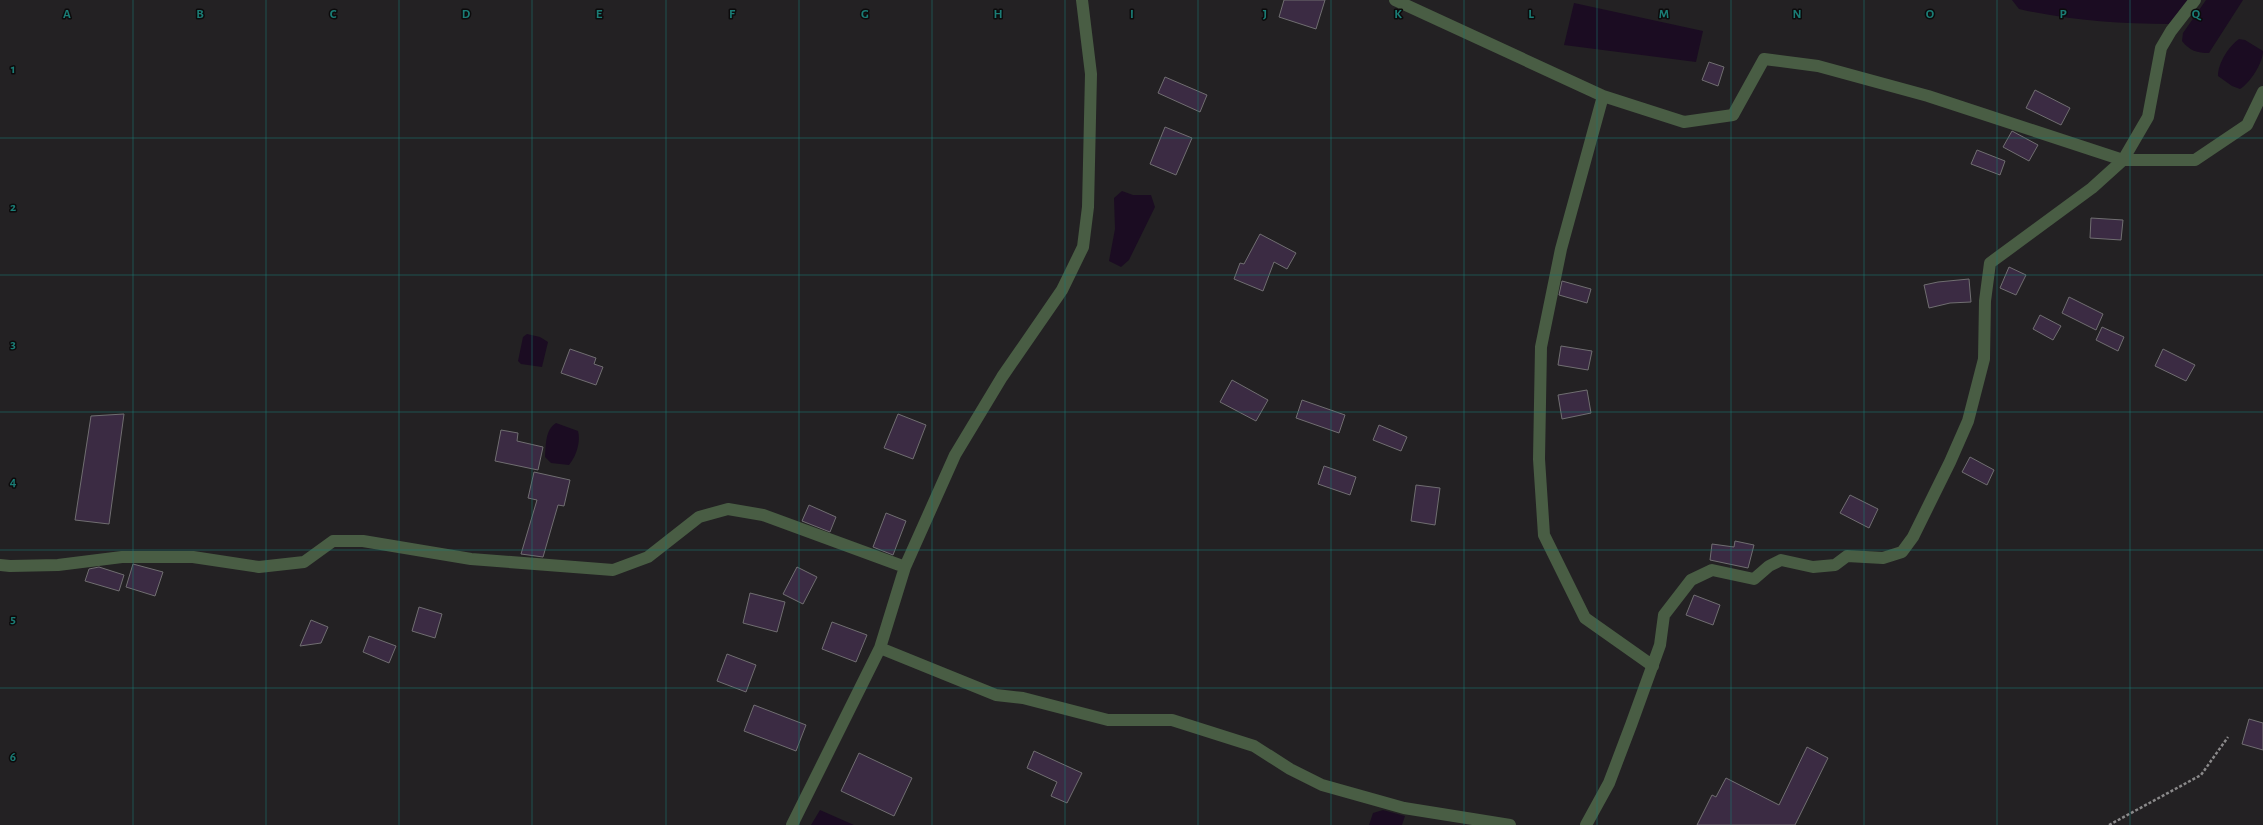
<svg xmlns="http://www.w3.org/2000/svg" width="2263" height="825" font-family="'Alegreya Sans',sans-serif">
<rect width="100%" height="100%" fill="#232123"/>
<path fill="#1b0c22" d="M2012,0H2188L2169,24C2119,24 2067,20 2019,9Z
M2206,0H2243L2209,53C2197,53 2190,51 2182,41L2183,33Z
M1574,3L1703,31L1696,62L1564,45Z
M2239,39L2245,40L2263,51C2263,63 2250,83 2240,89L2232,86L2218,76C2218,63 2229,46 2239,39Z
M1122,191L1133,195H1151L1155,207L1129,260L1121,267L1109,261L1115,229L1114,198Z
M527,334L540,337L548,342L542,367L521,364L518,361L523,337Z
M556,423L578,431C581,442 576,457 569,465L551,463L545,457C546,445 545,430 556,423Z
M820,810L854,825H811Z
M1383,810L1405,816L1402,825H1369L1373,813Z"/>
<path fill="#3b2b43" stroke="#706e71" d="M1284,0H1325L1316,29L1279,17Z
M1709,62L1724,67L1718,86L1702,80Z
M1165,77L1207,95L1200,112L1158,93Z
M2035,90L2070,108L2061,125L2026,108Z
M1165,127L1192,138L1176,175L1150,164Z
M2012,131L2038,145L2029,161L2003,147Z
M1977,150L2005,161L2000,175L1971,164Z
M2091,218L2123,220L2121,240L2090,238Z
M1260,234L1296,253L1287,269L1274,262L1263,291L1234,279L1240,263L1244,264Z
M2009,267L2026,275L2016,295L2000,288Z
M1969,279L1971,302L1950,303L1929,308L1924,285L1938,282Z
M1562,281L1591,289L1587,303L1559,295Z
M2069,297L2103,314L2096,330L2062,313Z
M2040,315L2061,326L2053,340L2033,329Z
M2102,327L2124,337L2118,351L2096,340Z
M1561,346L1592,351L1588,370L1558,365Z
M570,349L596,358L594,364L603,367L596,385L561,373Z
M2163,349L2195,365L2186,381L2155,366Z
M1232,380L1268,400L1256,421L1220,402Z
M1587,390L1591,413L1562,419L1558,395Z
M1302,400L1345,415L1339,433L1296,418Z
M124,414L109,524L75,520L91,416Z
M898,414L926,425L913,459L884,448Z
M1379,425L1407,437L1401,451L1373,440Z
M501,430L518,433L517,441L543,447L538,470L495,461Z
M1970,457L1994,470L1987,485L1962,472Z
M1324,466L1356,477L1350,495L1318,484Z
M534,472L570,480L564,506L558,505L543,557L521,554L537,500L528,498Z
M1416,485L1440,488L1435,525L1411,521Z
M1850,495L1878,509L1869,528L1840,513Z
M809,505L836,517L830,532L802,521Z
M886,513L906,521L893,555L873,547Z
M1735,541L1754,545L1748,568L1710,560L1712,544L1734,547Z
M133,564L163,572L155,596L126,587Z
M99,567L124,575L119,591L85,581L89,569Z
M797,567L817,577L803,604L783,594Z
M750,593L785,602L777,632L743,623Z
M1694,595L1720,605L1713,625L1686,615Z
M419,607L442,614L435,638L412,631Z
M311,620L328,627L321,643L300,646Z
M832,622L867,635L856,662L822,649Z
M369,636L396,646L389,663L363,652Z
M727,654L756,665L746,692L717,681Z
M754,705L806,725L796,751L744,731Z
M2249,719L2263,723V750L2242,744Z
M1807,747L1828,758L1795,825H1697L1712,795L1716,797L1726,778L1779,805Z
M1034,751L1082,773L1067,803L1051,796L1057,782L1027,768Z
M859,753L912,778L894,816L841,791Z"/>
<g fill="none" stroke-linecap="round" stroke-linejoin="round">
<path stroke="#8a898a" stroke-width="2.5" stroke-dasharray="3 2" stroke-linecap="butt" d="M2109,825L2201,775L2228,737"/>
<path stroke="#495d44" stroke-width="12" d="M1395,0L1603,96L1684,122L1733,115L1764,59L1818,66L1928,96L2123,160H2195L2247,125L2263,92
M1603,96L1561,249L1541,347L1539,459L1544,535L1585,618L1653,666
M0,565L10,566L58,565L122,557H193L259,567L304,562L333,541H363L471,559L613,570L648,557L699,517L728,509L763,515L905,567
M880,648L996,695L1023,698L1108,720H1172L1254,746L1290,769L1322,785L1404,808L1510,825
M792,825L880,648L905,567L955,455L1002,377L1062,290L1083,247L1088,207L1091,74L1082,0
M1586,825L1609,783L1631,725L1660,645L1664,615L1691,580L1712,570L1754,579L1769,566L1781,560L1813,567L1835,565L1847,556L1883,558L1902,552L1913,537L1950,462L1968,421L1984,359L1985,301L1990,263L2092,188L2123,160L2148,117L2161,48L2171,31L2195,0"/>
</g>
<path fill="none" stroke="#1a7c75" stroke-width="1" stroke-opacity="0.55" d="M133,0V825M266,0V825M399,0V825M532,0V825M666,0V825M799,0V825M932,0V825M1065,0V825M1198,0V825M1331,0V825M1464,0V825M1597,0V825M1731,0V825M1864,0V825M1997,0V825M2130,0V825M0,138H2263M0,275H2263M0,412H2263M0,550H2263M0,688H2263"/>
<g font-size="13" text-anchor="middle" font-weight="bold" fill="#1a7c75" stroke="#0c0b0c" stroke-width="3" stroke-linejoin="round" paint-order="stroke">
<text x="67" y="18">A</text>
<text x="200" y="18">B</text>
<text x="333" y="18">C</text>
<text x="466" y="18">D</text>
<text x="599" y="18">E</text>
<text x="732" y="18">F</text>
<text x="865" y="18">G</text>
<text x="998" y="18">H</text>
<text x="1132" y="18">I</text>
<text x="1265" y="18">J</text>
<text x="1398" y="18">K</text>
<text x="1531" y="18">L</text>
<text x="1664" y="18">M</text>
<text x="1797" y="18">N</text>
<text x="1930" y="18">O</text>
<text x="2063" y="18">P</text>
<text x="2196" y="18">Q</text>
<text x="13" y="73">1</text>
<text x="13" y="211">2</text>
<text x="13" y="348">3</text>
<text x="13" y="486">4</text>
<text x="13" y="623">5</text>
<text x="13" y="761">6</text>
</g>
</svg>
